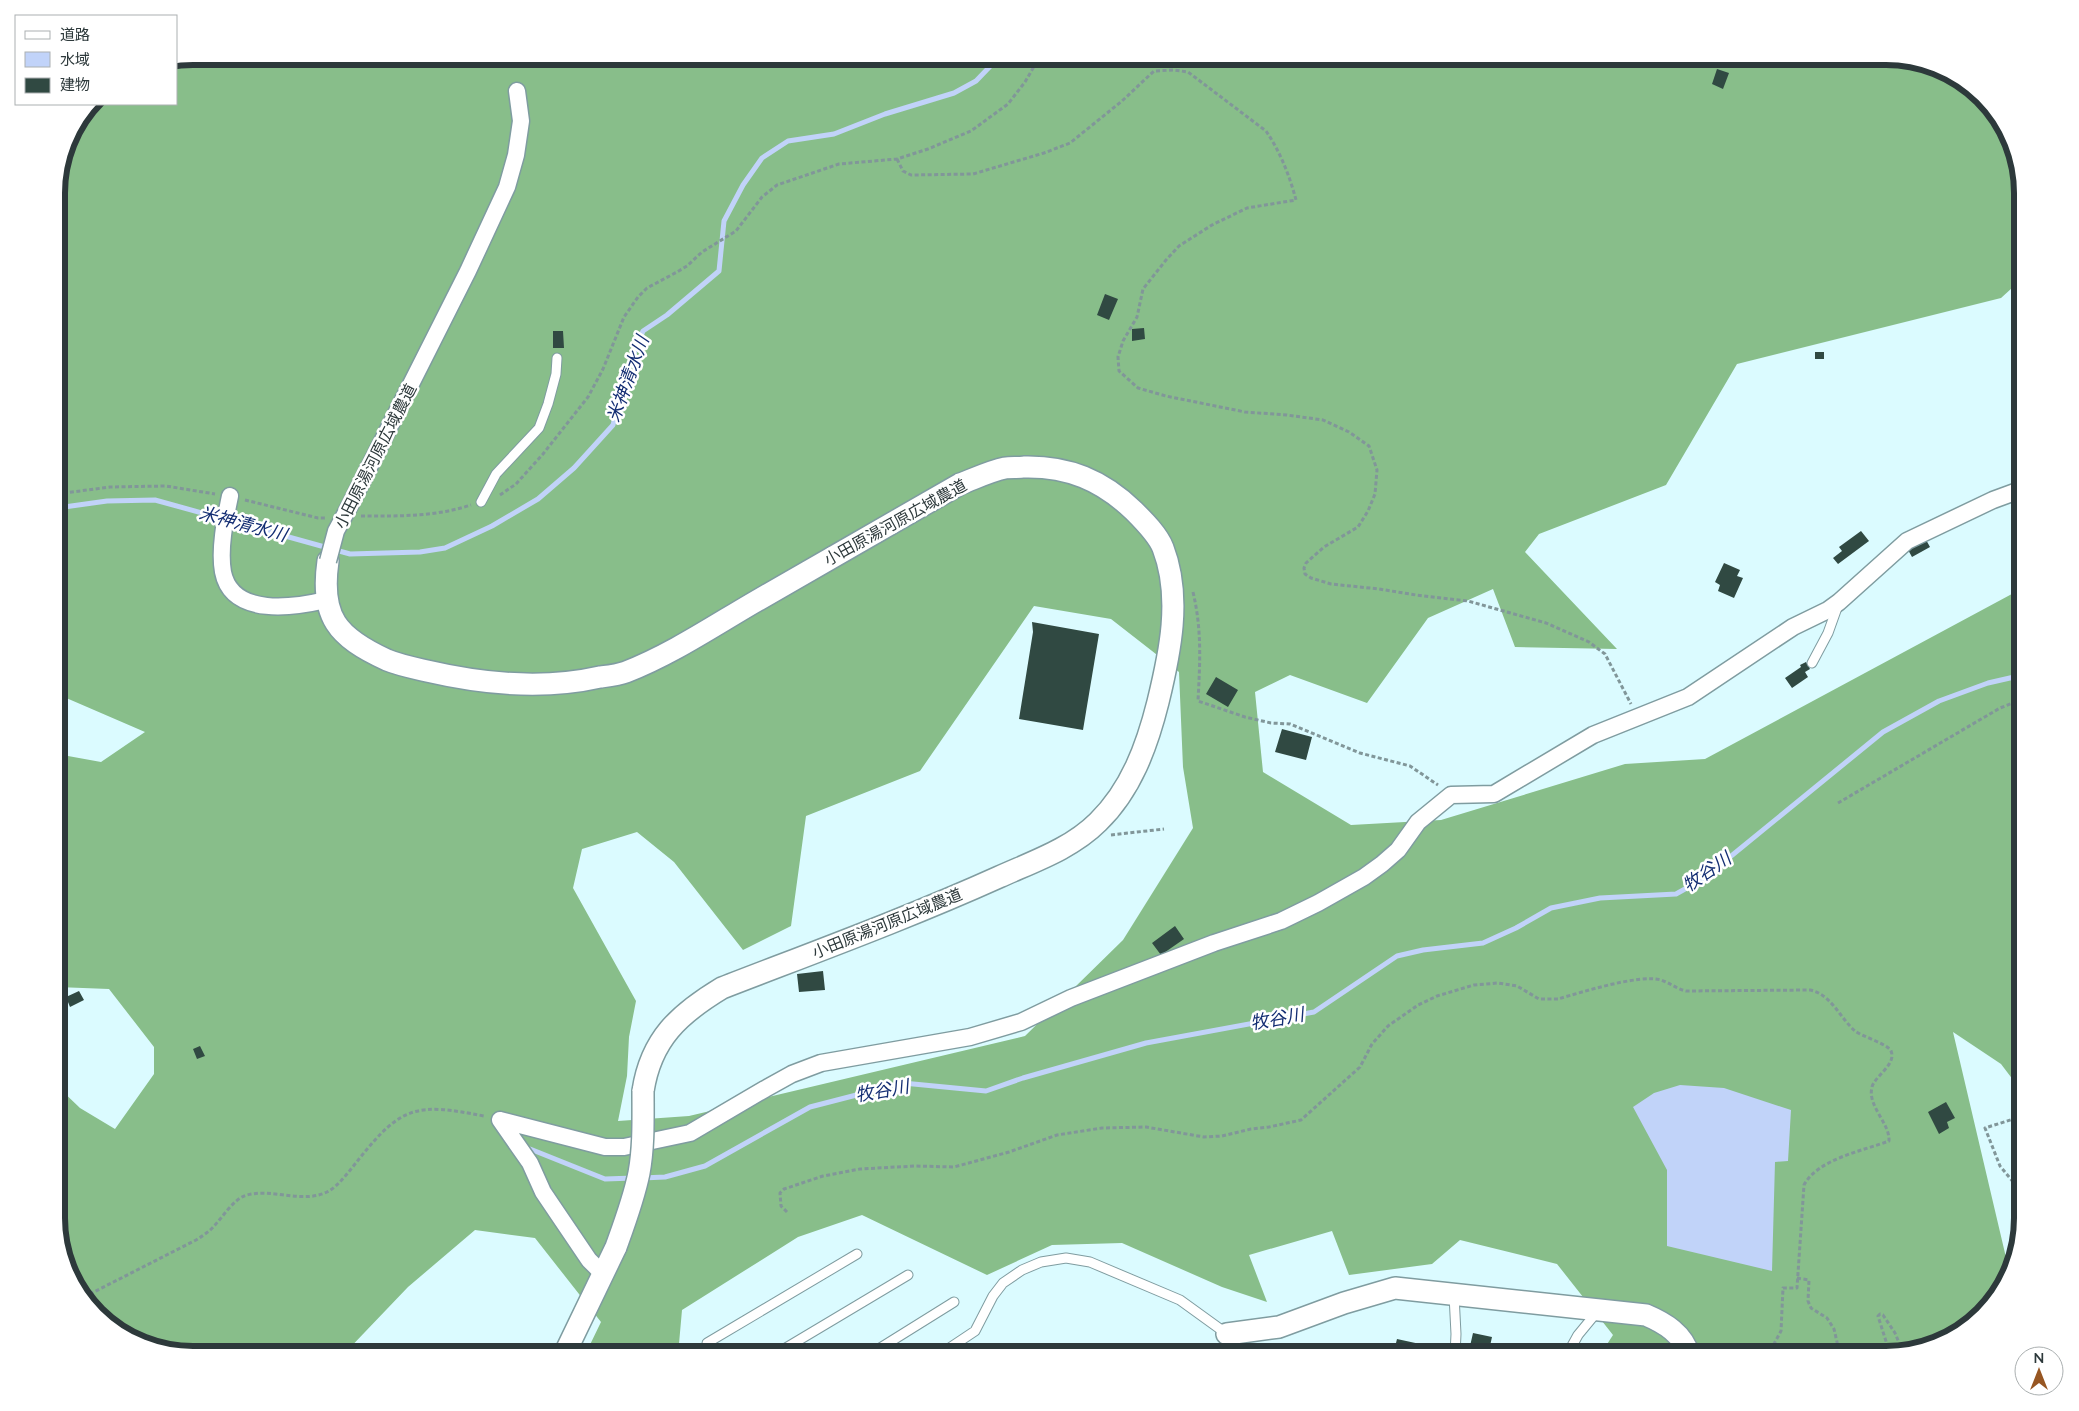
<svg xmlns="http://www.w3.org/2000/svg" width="2079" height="1411" font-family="Lato,'Noto Sans JP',sans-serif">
<rect width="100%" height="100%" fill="#dbfbff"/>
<path fill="#88be8a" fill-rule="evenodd" d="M193,56H1886L1962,79L2009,132L2023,193V278L2001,298L1737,364L1666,485L1539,534L1525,552L1617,649L1515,647L1493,589L1428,618L1367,703L1290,675L1255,692L1263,772L1351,825L1441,820L1625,764L1705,759L2023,588V1093L2001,1064L1953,1032L2008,1266L2000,1294L1954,1337L1886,1355H1600L1613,1335L1557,1264L1460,1240L1432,1264L1349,1275L1332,1231L1249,1255L1267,1302L1222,1287L1122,1243L1052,1245L987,1275L862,1215L798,1237L682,1310L678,1355H585L601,1322L535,1238L475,1230L408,1287L343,1355H193L117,1332L74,1286L57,1227V1086L80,1108L115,1129L154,1074V1047L109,989L57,987V754L101,762L145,732L57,694V184L67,140L91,104H176V60ZM1034,606L1111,619L1179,672L1183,767L1193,828L1123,940L1025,1036L689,1116L618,1121L627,1076L629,1037L636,1001L573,888L582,849L637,832L674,862L743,950L791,926L806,816L920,771Z"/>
<path fill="#c1d3f9" d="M1680,1085L1724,1088L1791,1110L1788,1161L1775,1162L1772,1271L1667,1246V1170L1633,1107L1654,1093Z"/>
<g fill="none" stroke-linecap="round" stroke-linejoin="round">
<path stroke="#c1d3f9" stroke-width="5" d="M57,508L107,501L155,500L350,554L420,552L445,548L492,526L538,499L574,468L613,425L626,373L643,331L667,315L719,271L724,221L743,185L762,158L788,141L834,134L885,114L954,93L976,81L1000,56
M530,1149L605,1179L634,1178
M642,1178L665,1177L705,1166L810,1107L903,1083L986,1091L1023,1078L1146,1043L1314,1012L1397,956L1423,950L1483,943L1516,928L1551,908L1600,898L1676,894L1703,879L1883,732L1939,701L1988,683L2023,675"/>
</g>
<path fill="#304942" d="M1717,69L1729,73L1723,89L1712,84Z
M1105,294L1118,299L1109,320L1097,315Z
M1144,328L1145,339L1132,341V329Z
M553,331H563L564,348H553Z
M1815,352H1824V359H1815Z
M2023,469V480H2022L2019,470Z
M1861,531L1869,541L1838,564L1833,558L1842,551L1839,547Z
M1925,538L1930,547L1912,557L1907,548Z
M1724,563L1740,570L1737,576L1743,578L1734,598L1718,591L1720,585L1715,582Z
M1032,622L1099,634L1083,730L1019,719L1033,632Z
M1806,662L1810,669L1805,672L1808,677L1792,688L1785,678L1801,667L1800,665Z
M1216,677L1238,690L1228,707L1206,694Z
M1282,729L1312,737L1306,760L1275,752Z
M1175,926L1184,939L1161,955L1152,943Z
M823,971L825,990L799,992L797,974Z
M79,991L84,1000L70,1007L66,997Z
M200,1046L205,1056L197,1059L193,1049Z
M1946,1102L1955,1118L1947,1122L1949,1128L1939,1134L1928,1112Z
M1473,1333L1492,1337L1488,1355H1468Z
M1397,1339L1420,1344L1418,1355H1393Z"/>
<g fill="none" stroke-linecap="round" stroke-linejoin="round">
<g stroke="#7f9ca0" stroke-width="11">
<path id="service" d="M481,502L496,474L539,428L548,404L556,374L557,358
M1812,663L1828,633L1838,605
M1454,1295L1456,1334L1455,1355
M707,1355V1343L857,1254
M774,1355L908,1275
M869,1355L954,1302
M939,1355L975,1331L993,1296L1003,1283L1022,1270L1041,1262L1066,1258L1090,1262L1180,1300L1227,1334L1233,1355
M1567,1355L1578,1335L1597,1312"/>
</g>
<g stroke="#7f9ca0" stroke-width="19">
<path id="minor" d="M230,496C225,520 219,549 223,572C232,618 296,607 326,600
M349,507L468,271L507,187L516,155L521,121L517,91
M500,1120L605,1147H624L690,1133L765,1089L792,1074L821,1063L970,1037L1021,1022L1071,998L1214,943L1281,921L1318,903L1364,877L1382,864L1398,850L1418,822L1451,795L1494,794L1593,735L1688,697L1793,627L1828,610L1839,602L1907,541L1993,500L2023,489
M500,1120L530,1163L543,1192L589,1260L603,1274"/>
</g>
<g stroke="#7f9ca0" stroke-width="24">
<path id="tertiary" d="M328,561C320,617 337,637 387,660C399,665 414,668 427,671C483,684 543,690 600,677C608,676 618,675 626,672C670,655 712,627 753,603C822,563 891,524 960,484C974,479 990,471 1005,468C1011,467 1018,468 1024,467C1068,466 1102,480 1134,511C1144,521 1158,535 1163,548C1182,597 1170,653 1158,702C1147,746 1131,790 1098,822C1071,849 1032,862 999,877C908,918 815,952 722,988C679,1014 651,1039 643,1091
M1227,1334L1279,1327L1344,1303L1395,1288L1646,1315C1665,1323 1683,1334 1689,1355
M564,1355L616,1247"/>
</g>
<path stroke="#819699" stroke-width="3" stroke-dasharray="4 2.5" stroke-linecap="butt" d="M897,159L903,171L911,175L973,174L1044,153L1070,143L1122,101L1154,71L1174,70L1188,72L1266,131C1280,151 1290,177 1296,200L1247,208L1212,225L1179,246L1166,260L1143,289L1137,317L1123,341L1118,357L1119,371L1138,388L1166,396L1245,412L1287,415L1323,420L1349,432L1369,446L1377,470L1375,494L1368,511L1358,527L1324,547L1306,563L1304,568L1305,574L1311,578L1331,584L1379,589L1416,595L1468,601L1546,623L1589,642L1605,654L1631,704
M57,494L110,487L166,486L215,494
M500,495L516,484L543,454L588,397L603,369L624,317L638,297L647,288L677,272L687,266L702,252L736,231L762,197L777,185L839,164L897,159L928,149L971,131L1008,104L1025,82L1040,56
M245,500L318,518H325
M361,516C399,516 434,517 471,505
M1193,592C1202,630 1200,662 1198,701L1245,717L1271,723L1290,724L1360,753L1410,766L1438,785
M1838,803L2000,708L2023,699
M1111,835L1164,829
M2023,1116L1985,1128L2000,1166L2019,1189L2023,1197
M787,1212L781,1206L780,1193L784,1189L823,1176L860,1169L915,1166L954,1167L1009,1152L1057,1135L1102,1128L1146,1127L1204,1137L1222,1136L1251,1129L1269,1127L1301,1120L1360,1067L1372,1044L1388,1026L1418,1005L1437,996L1474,985L1498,983L1517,986L1539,999H1558C1582,992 1639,974 1661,980C1670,983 1677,989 1686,991L1810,990C1831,994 1840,1018 1855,1031C1863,1037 1888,1044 1891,1051C1897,1064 1874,1077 1872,1087C1867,1106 1890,1123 1889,1141C1862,1151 1818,1159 1804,1185L1797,1288H1783L1781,1331L1768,1355
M1797,1278L1809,1280L1808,1301L1811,1308L1827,1318L1834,1329L1840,1355
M84,1297L196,1240C201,1237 205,1234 209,1231C221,1221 232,1199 247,1195C273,1188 302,1204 327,1192C339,1186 350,1170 359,1159C402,1105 417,1103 484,1116
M1890,1354L1878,1316L1880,1314L1883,1315L1895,1333L1902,1350"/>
<use href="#service" stroke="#fff" stroke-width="9"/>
<use href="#minor" stroke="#fff" stroke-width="16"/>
<use href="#tertiary" stroke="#fff" stroke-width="21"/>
<g stroke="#7f9ca0" stroke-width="19" stroke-linecap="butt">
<path id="minor-bridge" d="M328,561L336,531L349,507"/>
</g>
<g stroke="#7f9ca0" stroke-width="24" stroke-linecap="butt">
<path id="tertiary-bridge" d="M616,1247C625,1222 634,1198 639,1173C644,1146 643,1118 643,1091"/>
</g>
<use href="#minor-bridge" stroke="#fff" stroke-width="16"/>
<use href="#tertiary-bridge" stroke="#fff" stroke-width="21"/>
</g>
<g text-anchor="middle" stroke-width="5" stroke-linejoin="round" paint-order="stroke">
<g font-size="16" fill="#2d393b" stroke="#fff">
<text transform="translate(375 456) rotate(-63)" y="6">小田原湯河原広域農道</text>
<text transform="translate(895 522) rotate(-29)" y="6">小田原湯河原広域農道</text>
<text transform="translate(887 923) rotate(-22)" y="6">小田原湯河原広域農道</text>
</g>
<g font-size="18" font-style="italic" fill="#142e73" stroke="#fff">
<text transform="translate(628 379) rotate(-70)" y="6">米神清水川</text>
<text transform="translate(243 524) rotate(15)" y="6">米神清水川</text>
<text transform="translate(1707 872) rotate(-35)" y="6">牧谷川</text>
<text transform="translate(1277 1019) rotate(-10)" y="6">牧谷川</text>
<text transform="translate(882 1091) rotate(-10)" y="6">牧谷川</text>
</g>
</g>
<path d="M0 0H2079V1411H0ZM193 65H1886A128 128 0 0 1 2014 193V1218A128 128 0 0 1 1886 1346H193A128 128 0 0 1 65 1218V193A128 128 0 0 1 193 65Z" fill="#fff" fill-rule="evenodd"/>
<path fill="none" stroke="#2d393b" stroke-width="6" d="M193 65H1886A128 128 0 0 1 2014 193V1218A128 128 0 0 1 1886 1346H193A128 128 0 0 1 65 1218V193A128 128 0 0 1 193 65Z"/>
<rect x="15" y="15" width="162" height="90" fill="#ffffff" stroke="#abb0b1"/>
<rect x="25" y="31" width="25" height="8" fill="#ffffff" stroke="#abb0b1"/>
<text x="60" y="40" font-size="15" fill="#2d393b">道路</text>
<rect x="25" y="52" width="25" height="15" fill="#c1d3f9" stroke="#abb0b1"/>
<text x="60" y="65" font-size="15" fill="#2d393b">水域</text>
<rect x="25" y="78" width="25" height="15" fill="#304942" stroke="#abb0b1"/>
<text x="60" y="90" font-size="15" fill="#2d393b">建物</text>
<g transform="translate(2039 1371)"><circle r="24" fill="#ffffff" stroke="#abb0b1"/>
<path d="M0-4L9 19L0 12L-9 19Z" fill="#975622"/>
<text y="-8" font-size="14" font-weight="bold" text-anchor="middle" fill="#2d393b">N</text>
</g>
</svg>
